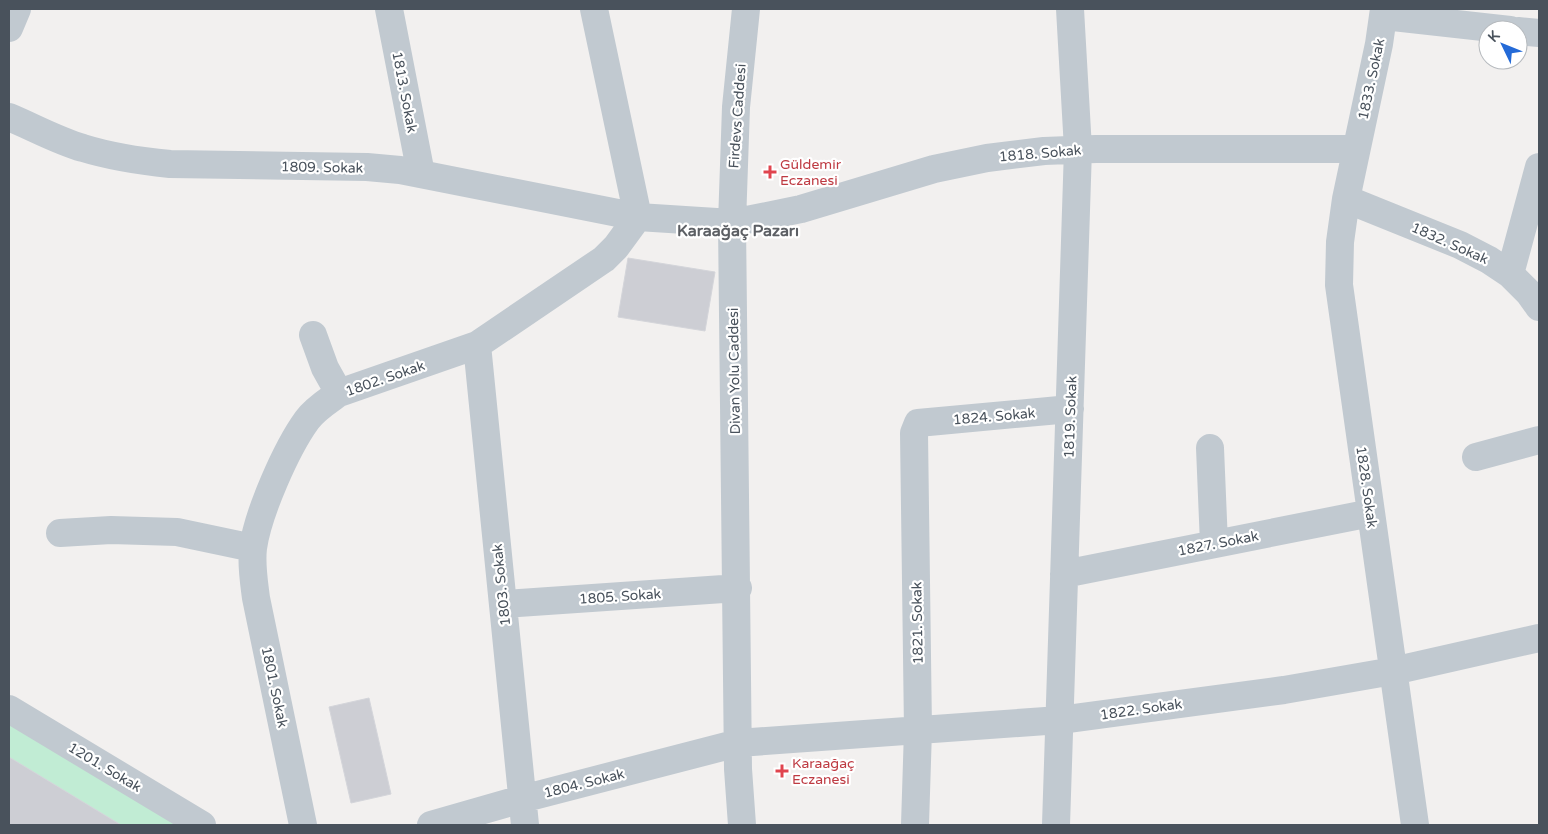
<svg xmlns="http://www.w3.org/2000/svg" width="1548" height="834" font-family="'Varela Round',sans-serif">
<rect width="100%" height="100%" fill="#f2f0ef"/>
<path fill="#c1ecd4" d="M9,721L185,825H9Z"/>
<path fill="#cdced4" stroke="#d4d5da" d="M628,258L715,272L705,331L618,317Z
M369,698L391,794L351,803L329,707Z
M9,757L121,825H9Z"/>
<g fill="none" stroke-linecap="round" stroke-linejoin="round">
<path stroke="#c1c9d0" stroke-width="28" d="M389,9L421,174
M594,9L638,217L732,223L801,209L934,169L987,158L1044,151L1096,149H1356
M1384,9L1379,44L1346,199L1340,242L1339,285L1415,825
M1384,16L1510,30
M9,28L17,9
M1518,31L1539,33
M9,117C33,127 58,141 83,148C112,157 140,161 170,164L367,167L400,170L638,217L616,247L604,259L477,345L339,393C328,401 315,409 307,420C286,449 258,513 253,548C251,565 254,582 256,598L303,825
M1346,199L1460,245L1489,260L1510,274L1529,293L1539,307
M1510,274L1539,167
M313,335L325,368L339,393
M477,345L525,825
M1210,448L1214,544
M1476,457L1539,440
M60,533L111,530L177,532L253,548
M1064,574L1371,513
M503,604L738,588
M9,709L202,825
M431,825L522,799L738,743L1060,720L1284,690L1393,671L1539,638
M742,825L738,769L732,223L736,107L746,9
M915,825L918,730L914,433L918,423L1070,409
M1056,825L1078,149L1070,9"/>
</g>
<g fill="#e0444e" stroke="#fff" stroke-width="2">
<path d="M767.5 164.5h5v5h5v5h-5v5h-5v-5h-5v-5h5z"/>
<path d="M779.5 763.5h5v5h5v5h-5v5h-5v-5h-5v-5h5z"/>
</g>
<g text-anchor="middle" stroke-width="4.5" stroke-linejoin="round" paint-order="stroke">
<g font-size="14" fill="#49525c" stroke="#fff">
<text transform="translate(1371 79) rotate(-78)" y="5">1833. Sokak</text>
<text transform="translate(405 92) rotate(79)" y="5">1813. Sokak</text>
<text transform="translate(737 116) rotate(-86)" y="5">Firdevs Caddesi</text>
<text transform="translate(1040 153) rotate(-5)" y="5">1818. Sokak</text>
<text transform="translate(322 167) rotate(1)" y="5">1809. Sokak</text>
<text transform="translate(1450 243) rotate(24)" y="5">1832. Sokak</text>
<text transform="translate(734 371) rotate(-91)" y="5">Divan Yolu Caddesi</text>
<text transform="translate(385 378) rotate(-19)" y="5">1802. Sokak</text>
<text transform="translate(994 416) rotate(-5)" y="5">1824. Sokak</text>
<text transform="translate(1070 417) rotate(-88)" y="5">1819. Sokak</text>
<text transform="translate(1367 487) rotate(82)" y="5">1828. Sokak</text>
<text transform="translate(1218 543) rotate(-11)" y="5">1827. Sokak</text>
<text transform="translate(501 585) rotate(-96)" y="5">1803. Sokak</text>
<text transform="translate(620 596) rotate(-4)" y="5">1805. Sokak</text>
<text transform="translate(917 623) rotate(-91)" y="5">1821. Sokak</text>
<text transform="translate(275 687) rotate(78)" y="5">1801. Sokak</text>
<text transform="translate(1141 709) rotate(-8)" y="5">1822. Sokak</text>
<text transform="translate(105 767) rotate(31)" y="5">1201. Sokak</text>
<text transform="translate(584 783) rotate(-14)" y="5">1804. Sokak</text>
</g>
<g font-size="14" fill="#be3a42" stroke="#fff" text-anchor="start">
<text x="780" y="169">Güldemir<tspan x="780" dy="16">Eczanesi</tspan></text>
<text x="792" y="768">Karaağaç<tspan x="792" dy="16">Eczanesi</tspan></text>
</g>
<g font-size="16" font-weight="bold" fill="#5c5f64" stroke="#fff">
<text x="738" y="236">Karaağaç Pazarı</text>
</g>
</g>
<rect width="1548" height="834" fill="none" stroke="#49525c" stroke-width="20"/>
<g transform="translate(1503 45) rotate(313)"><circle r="24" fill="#ffffff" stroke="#b6babe"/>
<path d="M0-4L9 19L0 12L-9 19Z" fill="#246ad7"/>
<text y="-8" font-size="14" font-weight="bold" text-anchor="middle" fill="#49525c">K</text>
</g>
</svg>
